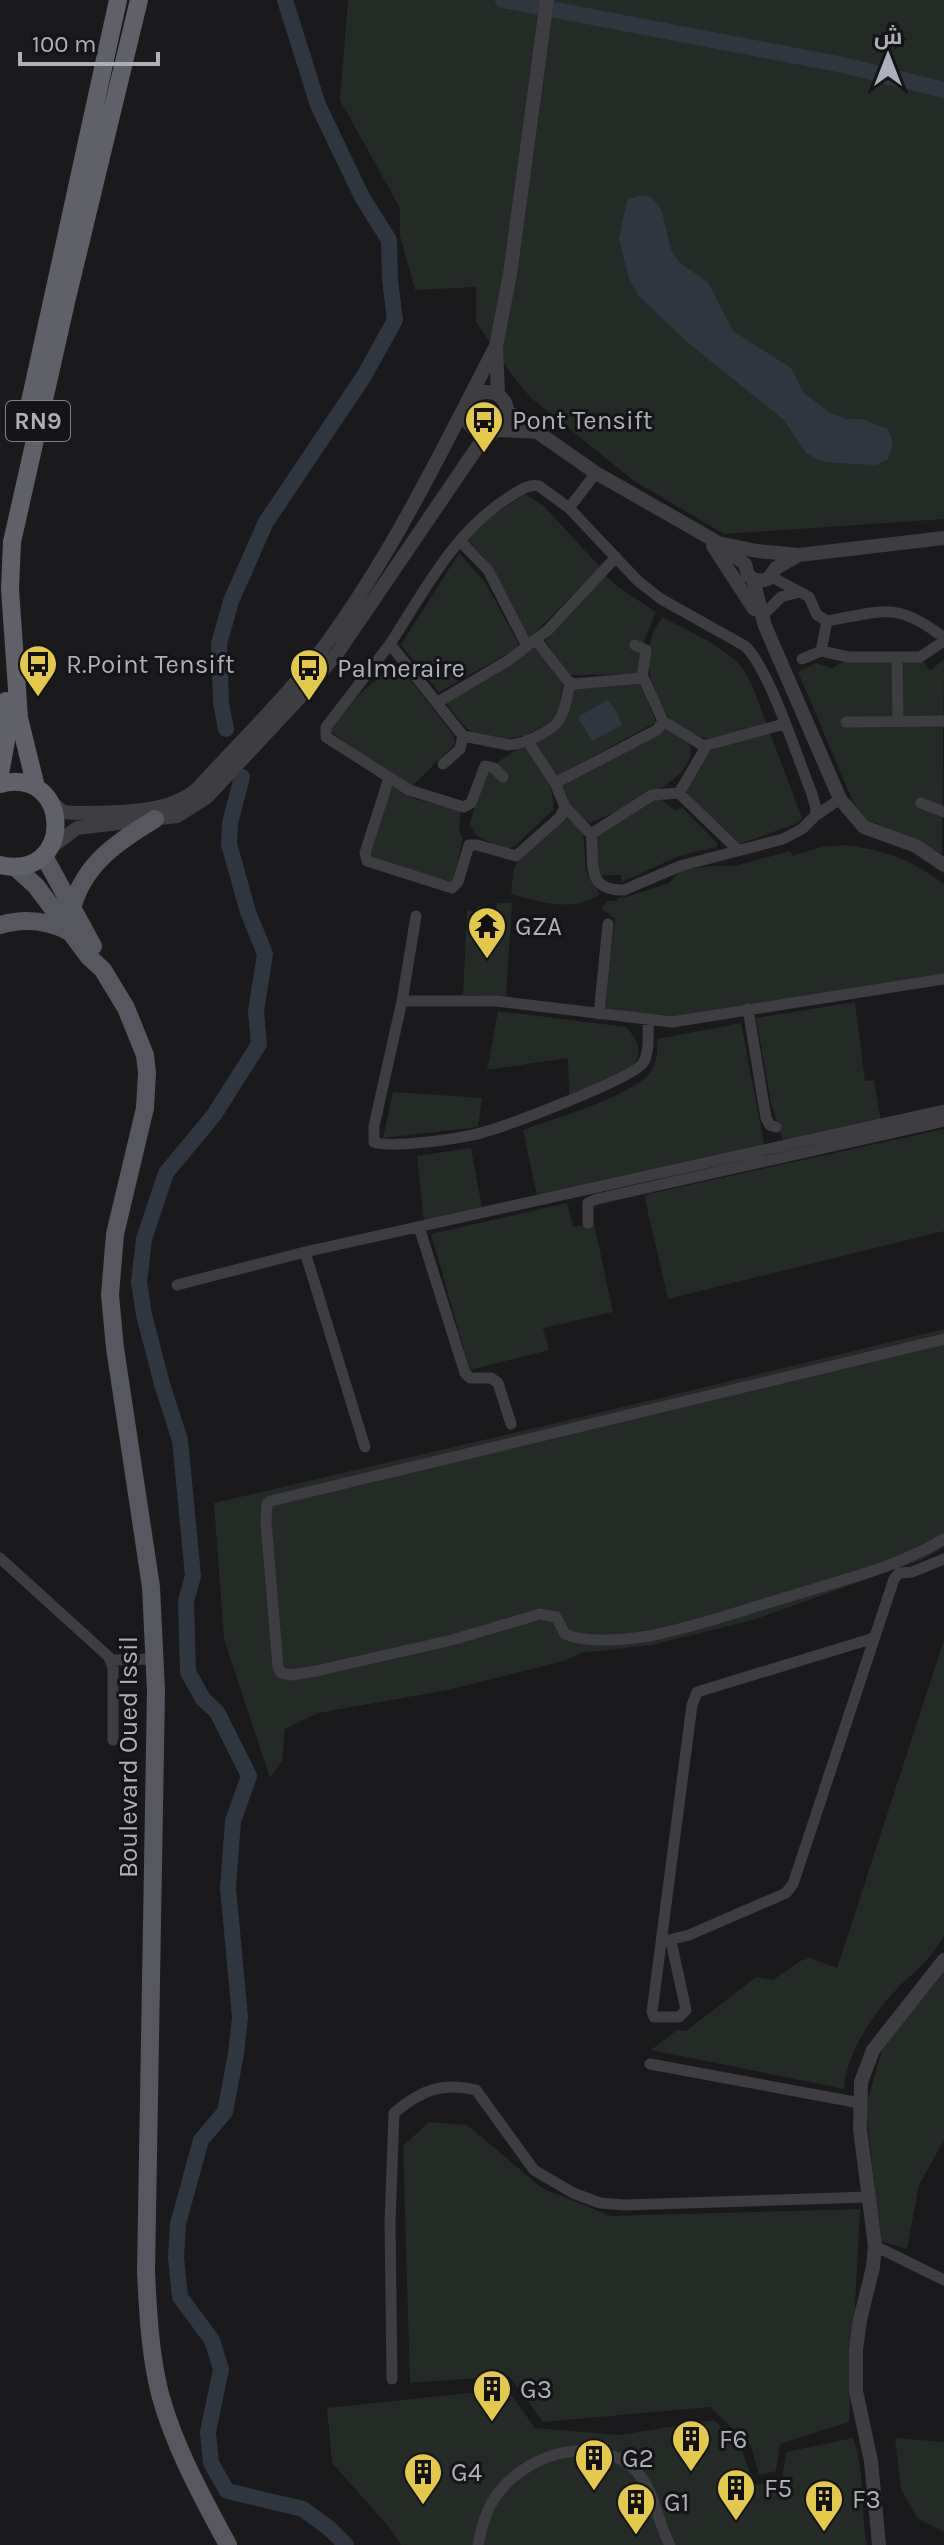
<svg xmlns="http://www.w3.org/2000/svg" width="944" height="2545" font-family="Karla,Cairo,sans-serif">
<rect width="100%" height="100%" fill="#1a191b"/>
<path fill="#242b26" d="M348,0H944V519L724,534L634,481L531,398L514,378L476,322V287L415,290L400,236V208L340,100Z
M525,494L544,506L600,567L530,638H525L485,558L466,539L493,515Z
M459,553L485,582L518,643L516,649L439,692L401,645Z
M604,574L618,587L656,612L642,646L641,674L570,675L545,641Z
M662,617C686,630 731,649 745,672C755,688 760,708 767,725C749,730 725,741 706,738C661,731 642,679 651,640C652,632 658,624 662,617Z
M539,645L563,682C561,693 561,710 553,718C533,738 496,746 471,731C462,726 453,711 446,703Z
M920,657L930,671L944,659L942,854L917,840L865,819L853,802L798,672L816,663L832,668L848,659Z
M404,672L454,736L455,744L409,789L329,730L352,701L384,673L396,679Z
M639,680L656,722L552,779L533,739L559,723L570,686Z
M666,729L690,745C700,781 617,810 590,823L568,808L558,786L652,733Z
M769,730L802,818L798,823L740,844L686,792C693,745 731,742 769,730Z
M524,746L529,747C538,764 557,790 553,810L514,847L504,850L476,835L470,824L483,773C497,764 508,753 524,746Z
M389,784L415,799L461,810L459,831L463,838L453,882L372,858L370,850Z
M654,799L662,800L676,811L682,807L717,843V847L679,856L622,882L621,875H603L602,882L594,874L595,833Z
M563,814L583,831L586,872L600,894C572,913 541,902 511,894L514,868L522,855Z
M846,845C884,850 913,860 944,884V974L671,1018L604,1010L615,919L601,908L608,901H617V898L626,897L669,883L681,870L713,866H735L790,851L793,856L821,847Z
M497,903H512L506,996L463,995L467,910L474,912L478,906L496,908Z
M855,1002L865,1081L874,1080L881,1122L784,1143L771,1103L756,1018Z
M498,1011L626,1027C666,1070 601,1082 569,1095L568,1058L487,1070Z
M741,1023L765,1149L537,1196L523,1130C553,1119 631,1096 649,1074C657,1064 658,1052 657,1039Z
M393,1092L482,1098L478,1127L383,1138Z
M944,1129V1231L668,1299L644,1195Z
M471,1148L482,1208L424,1222L417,1156Z
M567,1203L573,1227L594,1223L613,1312L543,1328L549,1350L470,1370L431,1234Z
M944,1329V1547L921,1560L753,1620L652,1645L581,1653L564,1661L448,1690L318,1713L285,1729L282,1761L270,1778L224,1639L214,1503L573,1419Z
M944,1640V1936C928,1963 915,1970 895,1991C872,2015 846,2055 844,2089L651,2050L677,2030L686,2031L756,1977L773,1980L800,1961L810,1958L837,1968Z
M944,1971V2140L919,2185L907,2249L880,2241L866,2106L885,2040Z
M429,2122L467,2125L542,2188L611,2216L860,2209L849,2422L780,2444L776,2471L759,2475L751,2446L710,2407L543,2422L509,2376L410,2383L403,2146Z
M507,2389L535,2428L619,2435L714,2420L741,2447L754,2485L782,2480L786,2452L853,2438C866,2473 860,2509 867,2545H401L389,2527L332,2463L327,2408Z
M895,2438L944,2442V2532L918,2519L901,2489Z"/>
<path fill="#30363f" d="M638,196H649L657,203L662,212L671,250L680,263L708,282L733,331L791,368L804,393L830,413L846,419H862L888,429L893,443L888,459L876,465L837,463L821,461L806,453L784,420L687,342L638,295L629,278L619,239L627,200Z
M608,700L614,707L622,725L592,741L578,717Z"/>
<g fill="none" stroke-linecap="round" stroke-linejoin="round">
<path stroke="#30363f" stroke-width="16" d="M503,0L843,65L944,90
M226,729L221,703L219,644L231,601L266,522L364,376L395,320L390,280L389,240L362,197L318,105L285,0
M242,777L230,823L229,844L248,912L265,954L256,1011L259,1044L214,1115L166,1173L144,1239L139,1282L144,1315L162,1384L180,1440L193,1576L186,1601L188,1672L203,1699L217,1712L249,1776L233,1821L228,1888L240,2017L236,2054L225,2112L201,2140L178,2224L176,2258L180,2297L212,2340L221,2369L208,2432L211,2463L227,2491L303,2509L330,2529L346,2545"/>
<path stroke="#3d3d42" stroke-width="11" d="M569,508L596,473
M460,541L488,570L527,646
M772,577L809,597L817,615L827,621C881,612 896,600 944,638
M764,614L781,597L799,592
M827,621L821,651L849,657H920L944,641
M536,640L568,681L574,684L642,678L646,650L635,645
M390,644L326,727V737L409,790L464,807L471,803L485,766L494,768L503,777
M897,657L898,721
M802,659L821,651
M438,702L509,660L548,630L616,557
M663,721L702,745H707L784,724
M846,722L944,721
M463,736L509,745C523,744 551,732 559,720C566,710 567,694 570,683
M527,740L555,783L657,730L663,721L643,677
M443,764L460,749L463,736L390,644C425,590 455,530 511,496C520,490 528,484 539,486L569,508L638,581L661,599L745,646C770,670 797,757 812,794L816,809L815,816L802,829L783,839L680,866L624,890C584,890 595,863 591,834L565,807
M389,778L365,853L367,861L452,888L458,882L469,845H477L516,856L560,817L565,807L555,783
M679,793L707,745
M921,803L944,812
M815,816L840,799
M591,834L652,795L679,793L738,850
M416,916L402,1001L374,1126V1142C391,1149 465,1138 484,1132C509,1125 632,1079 643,1063C650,1052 648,1033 648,1021
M402,1001H496L672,1022L944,979
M748,1009L766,1118L770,1125L776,1127
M599,1014L608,924
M588,1223V1203L597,1199L944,1121
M419,1227L465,1373L470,1378H491L498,1383L511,1424
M305,1252L365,1447
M177,1285L305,1252L944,1110
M944,1339L271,1501L267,1504L266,1522L278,1667L281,1673L291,1675L316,1671L452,1640L540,1614L556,1617L565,1634C589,1644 624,1640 649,1636C695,1627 740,1611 784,1598C838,1581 896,1568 944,1539
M0,1558L109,1657L113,1668V1740
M110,1660L156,1659
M665,1941L689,1935L786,1893L793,1884L894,1579L899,1573L912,1572L944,1559
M671,1941L686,2010L679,2017H654L652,2012L692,1705L697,1692L874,1638
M650,2064L860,2103
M875,2246L944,2280
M392,2379L390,2222L394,2113C421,2090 442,2082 476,2090L534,2170L573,2193L600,2203L625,2205L868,2197
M478,2545C481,2529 485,2513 494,2499C521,2456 592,2432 633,2468C656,2489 656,2520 670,2545"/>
<path stroke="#3d3d42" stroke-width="14" d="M498,394L496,346L510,274L547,0
M465,408C465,425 475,434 492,433C522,417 503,380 472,396
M507,411L596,473L717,542L745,564L748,575L753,579L759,581L768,579L776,568L799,555
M497,430L540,432
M723,544L757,551L799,555L944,538
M713,546L754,609
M753,579L765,626L840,799L864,827L916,846L944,865
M51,802L63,812L76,813C114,812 172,815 200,786C242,740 289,695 326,644C394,551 443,448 496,346
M49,849L77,828L177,816L207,797L302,695L338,652L487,433
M879,2545L871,2461L856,2391V2350L860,2320L873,2267L875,2246L860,2129L861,2082L873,2050L944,1960"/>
<path stroke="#57575f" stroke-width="18" d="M44,856L93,946
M15,867L36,886L89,957L103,970L126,1008L145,1055L147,1073L145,1108L115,1234L110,1295L115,1348L151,1587L156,1691L146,2272C148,2313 150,2354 160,2394C174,2446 202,2497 228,2545
M72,908C84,864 117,842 155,819
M0,925C24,918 47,920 70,932"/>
<path stroke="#5f6068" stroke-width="18" d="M28,411L118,0
M0,774L6,741V701
M0,784C72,765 76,882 0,865
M36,787L19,718L10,589L12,542L66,302L139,0"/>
</g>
<defs>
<g id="bus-pin" transform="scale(2)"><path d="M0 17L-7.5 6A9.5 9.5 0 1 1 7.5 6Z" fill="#e3c84a" stroke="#151416"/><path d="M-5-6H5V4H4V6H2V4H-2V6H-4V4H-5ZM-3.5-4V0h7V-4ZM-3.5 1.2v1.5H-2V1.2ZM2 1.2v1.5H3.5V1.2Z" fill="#111"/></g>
<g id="temple-pin" transform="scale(2)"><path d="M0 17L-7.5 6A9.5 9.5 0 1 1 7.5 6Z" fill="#e3c84a" stroke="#151416"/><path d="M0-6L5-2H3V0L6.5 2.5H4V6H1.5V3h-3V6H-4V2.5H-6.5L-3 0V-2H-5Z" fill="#111"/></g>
<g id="building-pin" transform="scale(2)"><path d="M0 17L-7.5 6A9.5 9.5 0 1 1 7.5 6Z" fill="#e3c84a" stroke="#151416"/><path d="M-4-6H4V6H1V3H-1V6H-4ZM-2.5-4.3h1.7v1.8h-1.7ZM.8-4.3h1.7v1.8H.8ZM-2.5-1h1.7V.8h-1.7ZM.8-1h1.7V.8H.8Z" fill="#111"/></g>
</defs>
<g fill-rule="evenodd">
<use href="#bus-pin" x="484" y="420"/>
<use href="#bus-pin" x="38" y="664"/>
<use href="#bus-pin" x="309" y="668"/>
<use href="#temple-pin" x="487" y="926"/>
<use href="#building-pin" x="492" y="2389"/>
<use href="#building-pin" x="691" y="2439"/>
<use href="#building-pin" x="594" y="2458"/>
<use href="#building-pin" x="423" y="2472"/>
<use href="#building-pin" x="736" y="2488"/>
<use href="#building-pin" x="824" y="2499"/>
<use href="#building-pin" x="636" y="2502"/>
</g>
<g text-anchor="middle" stroke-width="6" stroke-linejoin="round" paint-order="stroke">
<rect fill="#151416" stroke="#7f8089" stroke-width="2" x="6" y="401" width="64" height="40" rx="6"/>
<g font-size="24" font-weight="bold" fill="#adafba">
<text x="38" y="429">RN9</text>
</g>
<g font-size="26" fill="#adafba" stroke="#151416" text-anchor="start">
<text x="512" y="429">Pont Tensift</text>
<text x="66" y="673">R.Point Tensift</text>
<text x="337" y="677">Palmeraire</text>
<text x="515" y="935">GZA</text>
<text x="520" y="2398">G3</text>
<text x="719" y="2448">F6</text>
<text x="622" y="2467">G2</text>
<text x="451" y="2481">G4</text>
<text x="764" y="2497">F5</text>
<text x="852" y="2508">F3</text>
<text x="664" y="2511">G1</text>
</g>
<g font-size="26" fill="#adafba" stroke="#151416">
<text transform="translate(128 1757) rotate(-90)" y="9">Boulevard Oued Issil</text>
</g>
</g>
<g transform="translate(888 56)" stroke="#151416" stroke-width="6" paint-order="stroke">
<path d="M0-6L14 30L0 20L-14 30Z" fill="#adafba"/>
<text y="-12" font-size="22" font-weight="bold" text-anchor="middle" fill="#adafba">ش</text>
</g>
<path d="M20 52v12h138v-12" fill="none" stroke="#adafba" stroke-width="4"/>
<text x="32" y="52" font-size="24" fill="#adafba" stroke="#151416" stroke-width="6" paint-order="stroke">100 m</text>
</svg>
